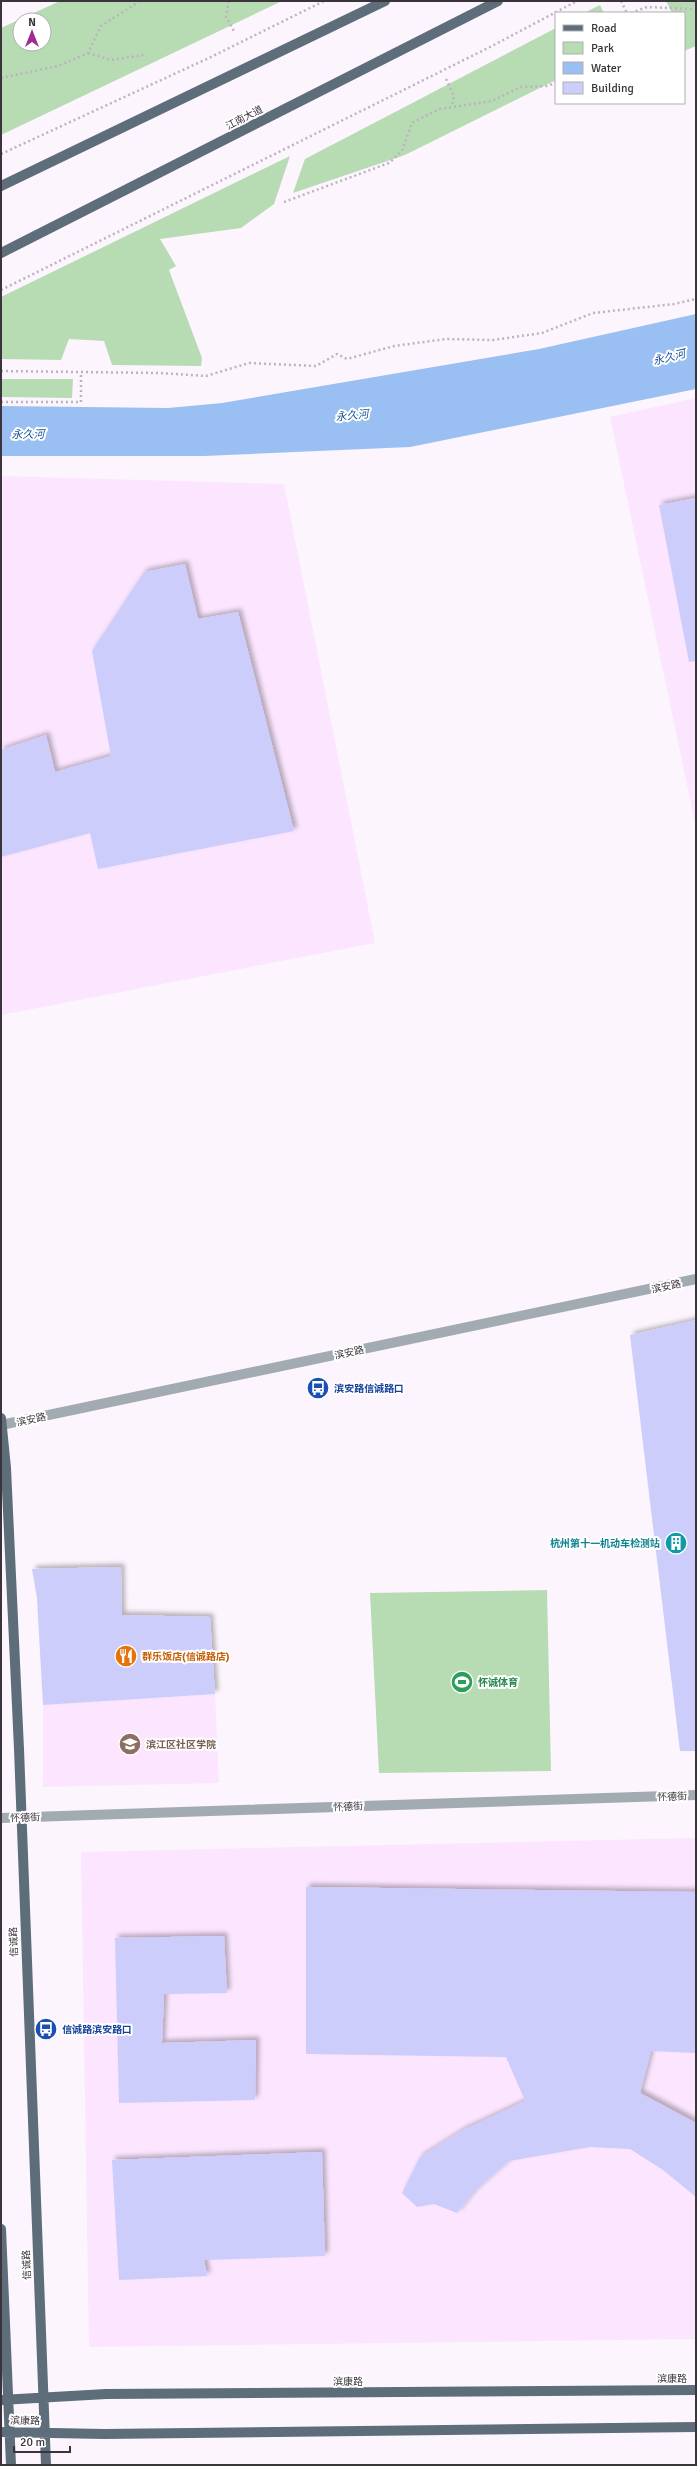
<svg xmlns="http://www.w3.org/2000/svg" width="697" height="2466" font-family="Signika,'Noto Sans SC',sans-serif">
<defs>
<filter id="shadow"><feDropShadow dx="3.5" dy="-3.5" stdDeviation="2" flood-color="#0004"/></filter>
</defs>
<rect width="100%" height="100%" fill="#fcf5fd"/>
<path fill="#fbe5ff" d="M696,398V828L610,417Z
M1,476L284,484L375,943L1,1015Z
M215,1694L219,1783L43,1787V1705Z
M696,1838V2339L89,2347L81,1852Z"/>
<path fill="#b7dcb3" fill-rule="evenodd" d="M60,1H282L1,135V28ZM20,20H44V44H20Z
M666,1H696V46L684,51V13H672Z
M600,5L604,13H584Z
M556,28V80L405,155L293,193L305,159Z
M290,156L274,204L241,228L160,239L176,266L169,270L202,358L201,366L112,365L104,341L69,339L61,360L1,359V297Z
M1,379H73L72,398L1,397Z
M547,1590L551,1771L379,1773L370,1593Z"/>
<path fill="#9abff3" d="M696,314V389L410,447L204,456H1V406L168,408L222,403L539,349Z"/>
<path fill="#cccdfb" filter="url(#shadow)" d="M696,498V661L689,662L659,505Z
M185,564L198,619L238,612L294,831L98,869L90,833L1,857V750L46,735L55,772L111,756L92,651L144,572Z
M696,1320V1751H680L630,1335Z
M121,1567L122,1615L210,1617L215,1694L43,1705L37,1598L32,1569Z
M306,1887L696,1892V2053L651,2051L640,2093L696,2123V2197L663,2170L630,2149L590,2147L509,2161L474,2192L457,2213L434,2204L417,2207L402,2193L420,2157L463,2130L525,2101L506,2057L306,2054Z
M224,1936L227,1993L164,1994L162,2043L256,2040L255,2100L119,2103L115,1938Z
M322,2152L325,2256L204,2260L207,2276L119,2280L112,2160Z"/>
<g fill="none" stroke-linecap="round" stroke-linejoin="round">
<path stroke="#bbb4bc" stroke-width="2.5" stroke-dasharray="2 3" stroke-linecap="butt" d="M229,1L226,17L235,33
M621,1L627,13
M631,13L647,7L692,9
M88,53L111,60L144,55
M1,78L58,66L88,53L101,26L140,1
M446,79L454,96L452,107
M1,154L211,57L324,1
M284,202L389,163L402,151L412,123L439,109L492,101L521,87L548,86L556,82
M1,290L492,46L577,1
M1,371L160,373L206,376L249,363L316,366L337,354L347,359L394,346L446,339L493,340L542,333L593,313L674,304L696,299
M1,402H81V372"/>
<path stroke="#a2abb2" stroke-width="10" d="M1,1425L696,1279
M1,1818L696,1795"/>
<path stroke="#5d6d79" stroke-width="10" d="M1,186L385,1
M1,253L498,1
M1,1418L6,1468L19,1749L46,2465
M1,2229L11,2465
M1,2400L106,2394L696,2390
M1,2432L104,2434L696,2427"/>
</g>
<defs>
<g id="bus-disc" transform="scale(1.15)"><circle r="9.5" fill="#1a4fb4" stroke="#fff"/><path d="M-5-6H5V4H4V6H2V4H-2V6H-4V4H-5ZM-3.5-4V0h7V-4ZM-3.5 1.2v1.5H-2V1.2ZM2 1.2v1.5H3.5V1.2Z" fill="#fff"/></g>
<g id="building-disc" transform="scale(1.15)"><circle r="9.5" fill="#0f9aa8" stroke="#fff"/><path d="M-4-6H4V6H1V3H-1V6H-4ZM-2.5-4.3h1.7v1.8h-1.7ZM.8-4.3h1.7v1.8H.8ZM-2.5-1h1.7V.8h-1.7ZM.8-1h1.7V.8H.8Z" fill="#fff"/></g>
<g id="restaurant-disc" transform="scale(1.15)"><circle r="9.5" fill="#e8710a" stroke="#fff"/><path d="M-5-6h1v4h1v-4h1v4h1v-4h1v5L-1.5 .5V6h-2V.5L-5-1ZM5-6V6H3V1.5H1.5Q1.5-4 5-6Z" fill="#fff"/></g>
<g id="stadium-disc" transform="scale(1.15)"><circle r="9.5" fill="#2e9e5b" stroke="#fff"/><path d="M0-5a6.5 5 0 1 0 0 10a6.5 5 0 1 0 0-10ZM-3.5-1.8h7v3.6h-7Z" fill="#fff"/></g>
<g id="university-disc" transform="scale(1.15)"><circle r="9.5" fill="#8d6e63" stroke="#fff"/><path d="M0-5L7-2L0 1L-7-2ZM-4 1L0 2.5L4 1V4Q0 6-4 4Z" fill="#fff"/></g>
</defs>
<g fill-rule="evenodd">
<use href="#bus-disc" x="318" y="1388"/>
<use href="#building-disc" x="676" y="1543"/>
<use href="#restaurant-disc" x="126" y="1656"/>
<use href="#stadium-disc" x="462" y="1682"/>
<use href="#university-disc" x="130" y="1744"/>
<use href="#bus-disc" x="46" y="2029"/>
</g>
<g text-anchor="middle" stroke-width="4" stroke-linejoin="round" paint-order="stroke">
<g font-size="10" fill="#3b343c" stroke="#fff">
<text transform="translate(244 117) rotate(-27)" y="4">江南大道</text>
<text transform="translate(666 1286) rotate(-12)" y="4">滨安路</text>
<text transform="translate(349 1352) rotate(-12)" y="4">滨安路</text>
<text transform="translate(31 1419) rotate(-12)" y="4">滨安路</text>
<text transform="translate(672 1796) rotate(-2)" y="4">怀德街</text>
<text transform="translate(348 1806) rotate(-2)" y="4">怀德街</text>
<text transform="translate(25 1817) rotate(-2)" y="4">怀德街</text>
<text transform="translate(13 1942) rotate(-92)" y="4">信诚路</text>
<text transform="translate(26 2265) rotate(-92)" y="4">信诚路</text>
<text x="672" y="2382">滨康路</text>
<text x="348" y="2385">滨康路</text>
<text transform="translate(25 2420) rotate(1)" y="4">滨康路</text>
</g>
<g font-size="10" font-weight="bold" fill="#164399" stroke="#fff" text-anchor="start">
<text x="334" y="1392">滨安路信诚路口</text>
<text x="62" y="2033">信诚路滨安路口</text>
</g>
<g font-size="10" font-weight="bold" fill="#0d838f" stroke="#fff" text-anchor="end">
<text x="660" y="1547">杭州第十一机动车检测站</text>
</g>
<g font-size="10" font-weight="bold" fill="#c56008" stroke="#fff" text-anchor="start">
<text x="142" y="1660">群乐饭店(信诚路店)</text>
</g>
<g font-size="10" font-weight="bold" fill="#27864d" stroke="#fff" text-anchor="start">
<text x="478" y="1686">怀诚体育</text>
</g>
<g font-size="10" font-weight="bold" fill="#785e54" stroke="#fff" text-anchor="start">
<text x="146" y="1748">滨江区社区学院</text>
</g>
<g font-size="11" font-style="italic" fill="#134e9a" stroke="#fff">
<text transform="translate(669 357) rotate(-14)" y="4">永久河</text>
<text transform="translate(352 415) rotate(-6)" y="4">永久河</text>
<text transform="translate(28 434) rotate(-1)" y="4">永久河</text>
</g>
</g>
<rect width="697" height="2466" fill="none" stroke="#3b343c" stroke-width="4"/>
<rect x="555" y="12" width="130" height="92" fill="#ffffff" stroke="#b1aeb1"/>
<rect x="563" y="25" width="20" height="6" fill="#5d6d79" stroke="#b1aeb1"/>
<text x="591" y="32" font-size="12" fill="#3b343c">Road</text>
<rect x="563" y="42" width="20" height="12" fill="#b7dcb3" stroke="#b1aeb1"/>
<text x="591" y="52" font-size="12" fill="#3b343c">Park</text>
<rect x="563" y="62" width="20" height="12" fill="#9abff3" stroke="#b1aeb1"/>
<text x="591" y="72" font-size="12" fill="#3b343c">Water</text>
<rect x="563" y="82" width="20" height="12" fill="#cccdfb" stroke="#b1aeb1"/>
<text x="591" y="92" font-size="12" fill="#3b343c">Building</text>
<g transform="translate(32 32)"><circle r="19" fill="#ffffff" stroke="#b1aeb1"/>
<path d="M0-3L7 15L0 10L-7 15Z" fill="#9c2f90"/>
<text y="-6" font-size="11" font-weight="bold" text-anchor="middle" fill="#3b343c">N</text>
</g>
<path d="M14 2446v6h56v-6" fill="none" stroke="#3b343c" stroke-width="2"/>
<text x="20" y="2446" font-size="12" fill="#3b343c" stroke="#ffffff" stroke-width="3" paint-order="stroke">20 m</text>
</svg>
